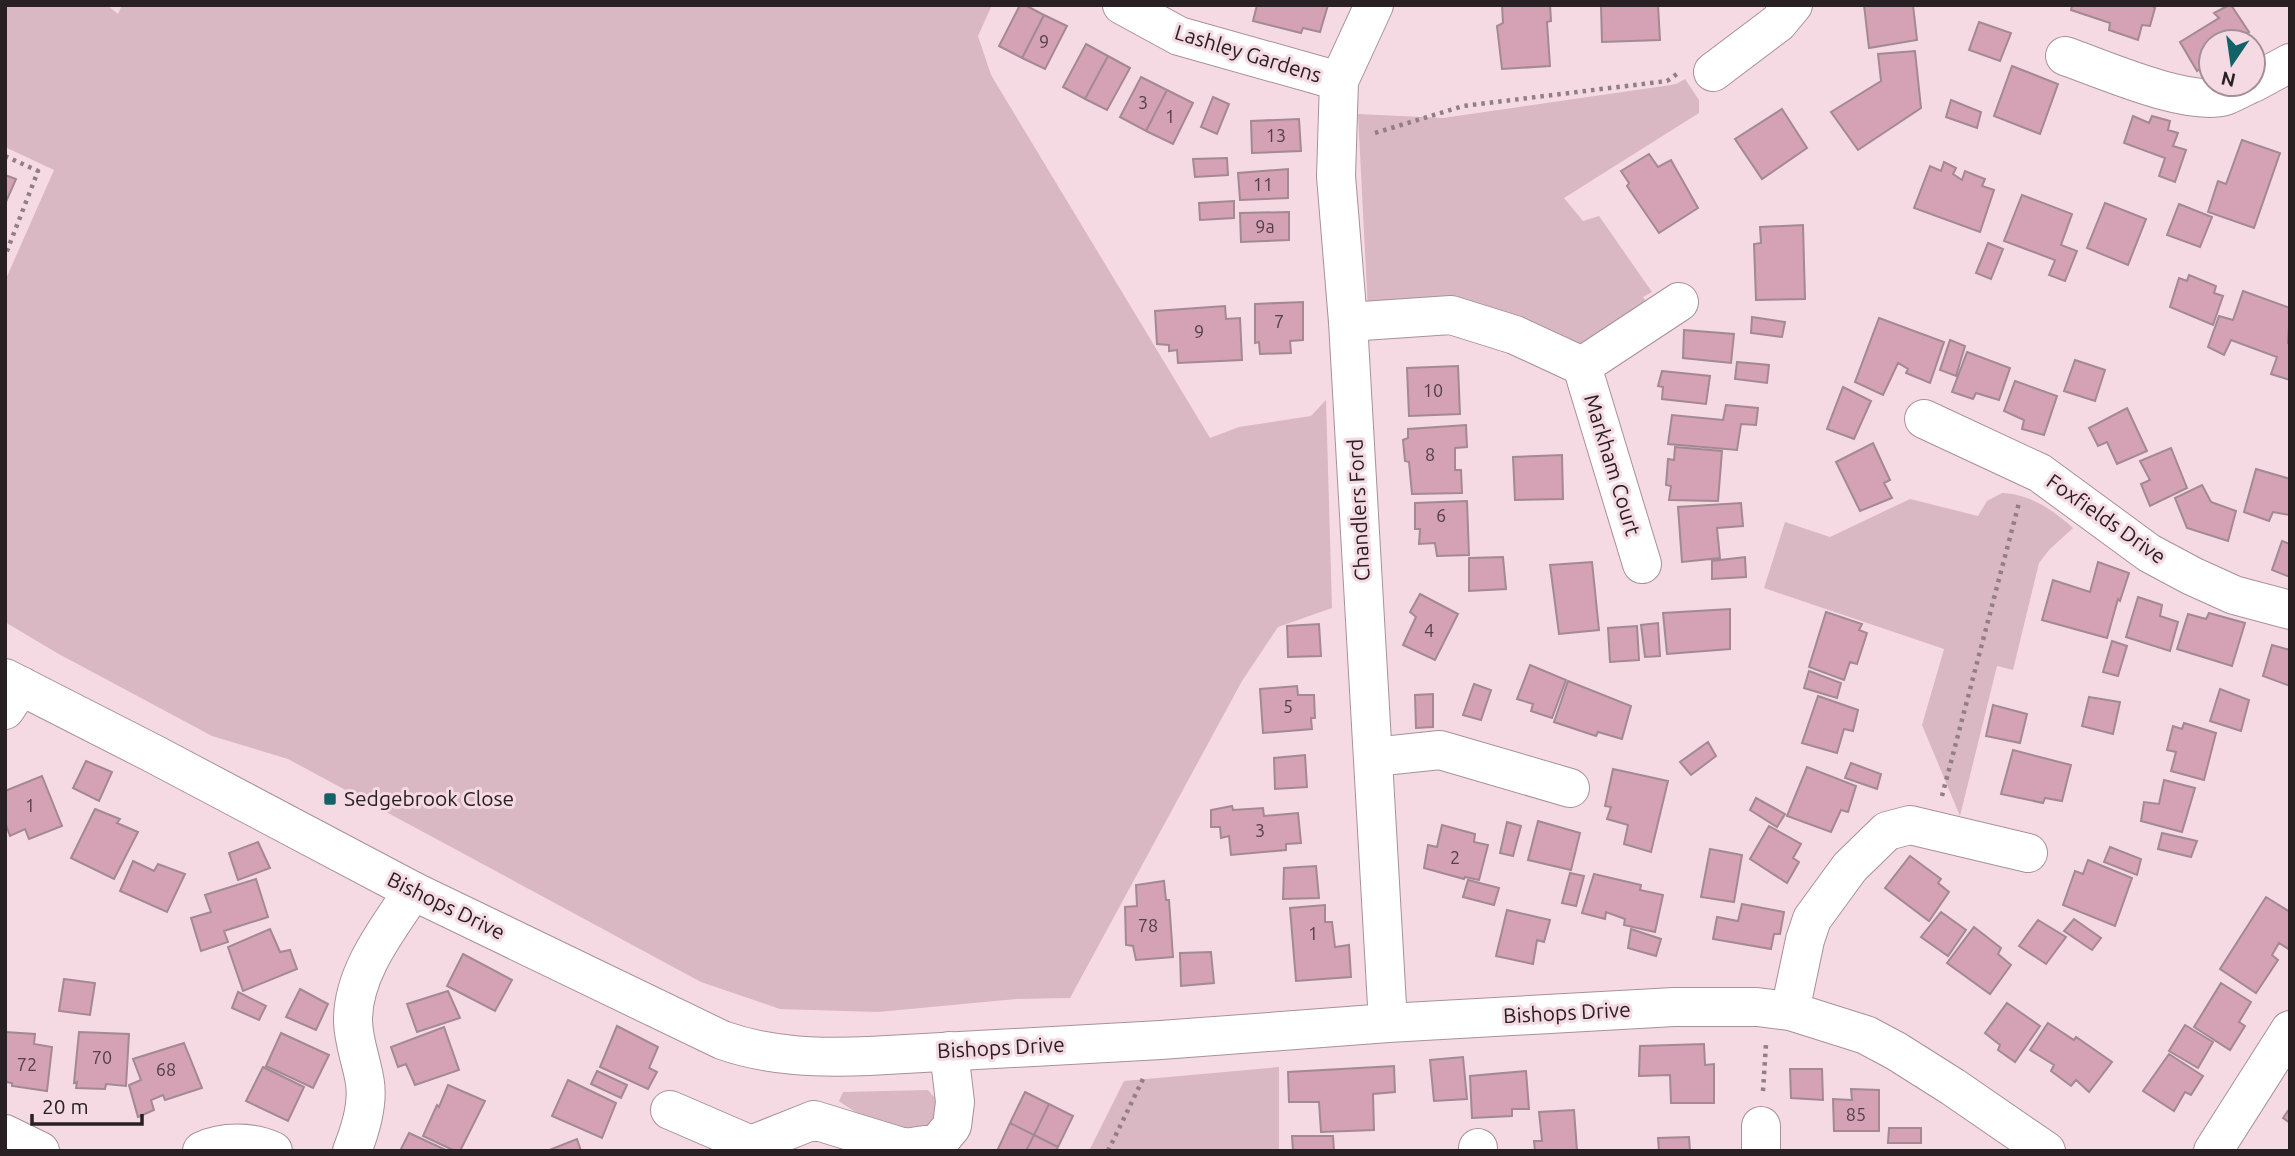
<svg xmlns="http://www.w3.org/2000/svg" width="2295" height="1156" font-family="Ubuntu,sans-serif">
<rect width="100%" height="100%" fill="#f5dae3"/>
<path fill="#d9b7c3" d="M5,5H107L118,14L122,5H992L978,36L991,75L1210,438L1239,427L1311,416L1326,400L1332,608L1278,627L1242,681L1070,998L1016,999L878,1012L780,1009L701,982L288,759L212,736L57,653L5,622V281L54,170L5,147Z
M1685,79L1699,100V113L1564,198L1583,221L1599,216L1652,292L1643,297L1650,307L1584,349L1368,311L1358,114L1443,118L1664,86L1676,84Z
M2002,493C2030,494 2053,510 2073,528L2049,550L2039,563L2013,670L1997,666L1960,816L1922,725L1944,649L1764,588L1785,522L1830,537L1910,499L1978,516L1987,501Z
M1279,1067V1151H1089L1124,1081Z
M928,1090L941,1105L936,1122C929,1125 922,1129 915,1130C889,1132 860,1116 839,1101L843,1092Z"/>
<path fill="#d4a2b4" stroke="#a28992" stroke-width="2" d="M1020,5H1025L1044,15L1022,58L999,46Z
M1257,5H1328L1320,32L1303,28L1301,33L1253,21Z
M1502,5H1550L1551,21L1547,22L1550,66L1502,69L1497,26L1503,23Z
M1601,5H1658L1660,40L1602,42Z
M1864,5H1913L1917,40L1869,48Z
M2072,5H2151L2155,8L2150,26L2142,25L2138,40L2109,30L2110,23L2071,10Z
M2229,5H2231L2249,32L2237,42H2211V61L2197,71L2180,42L2219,18L2214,13Z
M1044,15L1067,26L1045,69L1022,58Z
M1979,22L2011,33L2000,61L1969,50Z
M1086,44L1108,56L1085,99L1063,87Z
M1915,51L1921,108L1858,150L1831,112L1881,81L1878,54Z
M1108,56L1130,68L1107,110L1085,99Z
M2012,66L2058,84L2040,134L1994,116Z
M1141,77L1167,90L1146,131L1120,117Z
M1167,90L1193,103L1173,144L1146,131Z
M1213,97L1229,104L1217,134L1201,127Z
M1951,100L1981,112L1977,128L1946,117Z
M1782,109L1807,148L1762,179L1735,139Z
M2133,116L2149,123L2152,116L2170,121L2168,130L2178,133L2173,146L2186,150L2175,182L2159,176L2165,158L2124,143Z
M1299,119L1301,151L1252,153L1251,121Z
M2242,140L2280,153L2254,228L2208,212L2218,181L2226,184Z
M1649,154L1658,167L1671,160L1698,208L1659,233L1627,186L1629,183L1621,171Z
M1227,158L1228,175L1195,177L1193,159Z
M1944,162L1956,168L1953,174L1962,180L1965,171L1985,179L1982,186L1994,190L1980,232L1914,208L1930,166L1941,171Z
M1288,169V198L1240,200L1238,173Z
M5,175L16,179L5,204Z
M2022,195L2072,214L2061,245L2077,251L2065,281L2049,275L2055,260L2004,241Z
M1234,201V218L1200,220L1199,203Z
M2105,203L2146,219L2128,265L2087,248Z
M2179,204L2212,217L2200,247L2167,235Z
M1289,212V240L1241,242L1240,213Z
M1803,225L1805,299L1756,300L1754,244L1761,243L1760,227Z
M1988,243L2003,249L1991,279L1976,273Z
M2189,275L2216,286L2214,293L2223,296L2213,325L2170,307L2179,278L2187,281Z
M2243,291L2290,308L2288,343H2290V380L2271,374L2277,357L2231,340L2224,355L2208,347L2219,316L2233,320Z
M1303,302V340L1290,341L1291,353L1260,354L1259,342L1255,343V304Z
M1225,306L1226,319L1240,318L1242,360L1178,363L1177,350L1169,351V345L1157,344L1155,311Z
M1752,317L1785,322L1782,337L1751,333Z
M1879,318L1944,342L1930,383L1906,373L1908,369L1898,363L1883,395L1855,382Z
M1684,330L1734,334L1731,363L1683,358Z
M1950,340L1965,346L1956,376L1940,370Z
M1967,352L2010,368L1999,400L1976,393L1973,399L1952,392Z
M2075,360L2105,370L2095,401L2064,391Z
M1737,362L1769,365L1767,383L1735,379Z
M1458,366L1460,414L1409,416L1407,368Z
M1662,371L1710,376L1706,404L1662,399L1663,387L1658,386Z
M2015,381L2057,396L2044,435L2022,429L2024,420L2004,411Z
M1843,387L1871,401L1854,439L1827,429Z
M1726,405L1758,408L1756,425L1741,424L1737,450L1668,444L1672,415L1723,420Z
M2127,408L2147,451L2117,464L2107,442L2098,446L2089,428Z
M1466,425L1467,447L1455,448V470H1461L1462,493L1412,494L1409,462L1405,461L1403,440L1408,438V429Z
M1873,443L1890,480L1884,483L1892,498L1860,511L1836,462Z
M1675,447L1722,451L1718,501L1669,500L1671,486L1666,485L1668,459L1674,460Z
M2171,448L2187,488L2150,506L2141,484L2150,480L2140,461Z
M1562,455L1563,499L1515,500L1513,457Z
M2256,469L2290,479V515L2273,512L2269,521L2244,512Z
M2202,485L2211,502L2236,511L2228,541L2187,528L2175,498Z
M1467,501L1469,555L1437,556L1435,543L1419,544L1420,529H1415V503Z
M1741,503L1743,526L1717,528L1720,558L1682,562L1678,507Z
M2282,541L2290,544V577L2272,570Z
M1503,557L1506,589L1469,591V558Z
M1745,557L1746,577L1712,579V561Z
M1592,562L1599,630L1559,634L1550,565Z
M2098,562L2129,573L2120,601L2118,599L2107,638L2042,620L2053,580L2090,592Z
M1420,594L1458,614L1435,660L1403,645L1416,617L1410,612Z
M2138,597L2162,605L2160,616L2178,622L2170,651L2126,637Z
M1730,609V649L1667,654L1663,613Z
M1826,612L1862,624L1859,630L1867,633L1857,664L1850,662L1844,680L1809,667Z
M2209,613L2245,623L2232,666L2177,649L2188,614L2206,619Z
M1658,623L1660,656L1645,657L1641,625Z
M1319,624L1321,656L1288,657L1287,626Z
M1637,626L1639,660L1610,662L1608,628Z
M2112,641L2127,646L2118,676L2103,672Z
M2272,645L2290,650V686L2263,676Z
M1530,665L1566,680L1552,718L1531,711L1533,704L1517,699Z
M1809,671L1841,683L1837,698L1804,688Z
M1568,681L1631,706L1622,739L1598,732L1596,736L1554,722Z
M1474,684L1491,690L1481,720L1463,715Z
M1297,686L1298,695H1314L1315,718H1311L1312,729L1263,733L1260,689Z
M2220,689L2249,700L2241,731L2210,721Z
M1433,694V727L1416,728L1415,695Z
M1818,696L1858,710L1853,731L1844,729L1837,753L1802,743Z
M2089,697L2120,702L2113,734L2082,726Z
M1993,705L2027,714L2020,743L1986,736Z
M2184,723L2216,733L2204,780L2171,771L2176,752L2167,750L2173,726L2182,729Z
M1708,742L1716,756L1691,775L1680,762Z
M2013,750L2071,765L2062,801L2045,798L2043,803L2001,794Z
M1305,755L1307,787L1275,789L1274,758Z
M86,761L112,772L99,801L73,788Z
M1851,763L1881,774L1877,789L1845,778Z
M1807,767L1856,786L1848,812L1841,810L1831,832L1787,816Z
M1613,769L1668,781L1651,852L1624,844L1628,825L1607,819L1611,807L1605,806Z
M42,776L62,826L29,839L25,829L10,836L5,822V791Z
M2164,780L2195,788L2182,832L2141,821L2144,802L2159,804Z
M1756,798L1785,814L1777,827L1750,810Z
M1232,806L1233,810L1263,808L1264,816L1298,813L1301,843L1286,844V850L1231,855L1229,836L1221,838L1220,827H1211V810Z
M95,809L120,819L117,823L138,832L114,879L71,858Z
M1538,821L1580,833L1571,870L1528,860Z
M1507,822L1521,826L1513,856L1500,853Z
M1442,825L1475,834L1474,842L1488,845L1479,880L1465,877L1464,879L1424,868L1428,845L1437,847Z
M1769,826L1801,844L1793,858L1799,862L1787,883L1750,859Z
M2162,833L2197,841L2191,857L2158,849Z
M258,842L270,868L238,880L229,853Z
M2110,847L2141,859L2137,875L2104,862Z
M1710,849L1742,855L1734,902L1701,897Z
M1910,856L1941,879L1938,883L1949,892L1929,921L1885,888Z
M2088,860L2132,878L2115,926L2063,905L2075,871L2083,874Z
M133,861L154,871L158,864L185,874L167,912L120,891Z
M1316,866L1319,898L1283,899L1284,868Z
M1570,873L1584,876L1576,906L1562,903Z
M1594,874L1641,885L1640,890L1663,895L1655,932L1624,925L1625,919L1606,912L1605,919L1582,913Z
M256,879L268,917L224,931L228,942L201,951L191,918L211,912L205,895Z
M1468,880L1499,888L1494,905L1463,897Z
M1164,881L1166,900H1169L1173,957L1136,960L1133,946L1126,945L1125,907L1137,906L1136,885Z
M2266,897L2290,912V950L2279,943L2272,955L2278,960L2256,993L2220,969Z
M1742,904L1784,912L1780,934H1774L1771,949L1713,939L1717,917L1738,921Z
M1325,905V922H1332L1335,947L1349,945L1351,977L1296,981L1290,908Z
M1507,910L1550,920L1544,942L1537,940L1533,964L1496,956Z
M1941,912L1966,930L1948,956L1921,937Z
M2074,919L2101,938L2092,950L2064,931Z
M2038,920L2066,937L2046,964L2019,946Z
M1974,927L2001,948L1998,954L2011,965L1990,994L1947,963Z
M270,929L280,952L290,950L297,969L243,991L228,947Z
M1631,929L1661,939L1656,956L1628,948Z
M1211,952L1214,983L1181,986L1180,953Z
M463,954L512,980L495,1011L447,986Z
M64,979L95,983L90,1015L59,1011Z
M2221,983L2251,1002L2239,1022L2245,1026L2230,1050L2194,1027Z
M300,989L328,1004L316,1030L286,1017Z
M448,991L460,1018L417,1032L407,1004Z
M238,992L266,1006L259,1020L232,1008Z
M2007,1003L2040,1026L2015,1062L1998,1050L2000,1045L1985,1033Z
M2048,1023L2074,1040L2076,1037L2112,1062L2089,1092L2076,1080L2071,1086L2051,1071L2054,1065L2030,1050Z
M2185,1025L2213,1042L2198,1068L2169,1051Z
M617,1026L658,1047L649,1068L657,1072L648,1089L600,1067Z
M444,1027L459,1070L415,1085L406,1064L398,1067L391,1047Z
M5,1032L35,1034L34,1044L52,1047L47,1091L12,1086V1083L5,1082Z
M79,1032L129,1034L126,1086L106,1084L105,1089L76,1088L77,1082L74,1083Z
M281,1033L329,1055L313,1088L266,1066Z
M184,1043L202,1088L165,1100L163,1095L151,1100L154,1110L138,1117L129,1085L141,1080L133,1059Z
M1704,1044L1705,1065L1714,1064V1103H1671L1670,1075L1639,1076L1640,1046Z
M2169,1054L2203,1076L2191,1095L2185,1092L2174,1111L2143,1091Z
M1463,1057L1467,1099L1434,1101L1430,1060Z
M1394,1066L1395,1092L1373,1094L1374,1130L1321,1132L1319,1102H1289L1288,1072Z
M263,1067L304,1087L288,1121L246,1101Z
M1790,1069H1822L1823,1100L1791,1098Z
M597,1071L627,1085L621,1098L591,1084Z
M1526,1071L1529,1109H1512V1116L1472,1118L1470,1076Z
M568,1080L616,1103L602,1138L552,1116Z
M448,1085L485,1101L460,1151H455L423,1136L437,1105L439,1107Z
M1851,1089L1879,1090V1131H1834L1833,1099L1852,1100Z
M1025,1092L1049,1104L1034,1135L1010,1123Z
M1049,1104L1073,1116L1058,1147L1034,1135Z
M2290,1108V1123L2283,1118Z
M1574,1110L1577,1151H1535L1534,1141H1542L1539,1112Z
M1010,1123L1034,1135L1026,1151H997Z
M1889,1128H1921V1143H1888Z
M409,1133L448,1151H400Z
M1034,1135L1058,1147L1056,1151H1026Z
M1292,1136H1333L1334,1151H1293Z
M1689,1137L1690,1151H1659L1658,1138Z
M577,1139L581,1151H547Z"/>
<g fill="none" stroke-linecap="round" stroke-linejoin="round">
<g stroke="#a99099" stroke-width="40">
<path id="street" d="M1122,5L1179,36L1339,81
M1374,5L1339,81L1336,176L1348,322L1388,1023
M2065,56C2103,69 2187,107 2225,96C2233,93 2242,88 2250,84
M1713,72L1778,23L1793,5
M2253,83L2290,63
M1348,322L1451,315L1515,335L1582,366L1642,564
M1582,366L1679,302
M1924,419L2040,473L2149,553L2192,576L2234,595L2290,610
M5,710L21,686
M1374,757L1440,750L1570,788
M1790,1011L1805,940L1812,919L1850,867L1887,831L1910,825L2028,853
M670,1110L751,1145L814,1120L905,1148L938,1143L952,1126L955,1102L949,1051
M1761,1126V1151
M5,1134L40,1151
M1478,1148V1151
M202,1151C222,1141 252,1141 273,1151
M352,1151C360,1131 368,1104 365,1083C362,1062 353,1041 353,1020C353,972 388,929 413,891
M2213,1151L2290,1030"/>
</g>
<g stroke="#a99099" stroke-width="40">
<path id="secondary" d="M5,678L154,754L413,891L722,1040C770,1057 819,1058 869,1056L1161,1040L1388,1023L1674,1007H1757L1790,1011L1866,1035L1896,1051L1953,1087L2046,1151"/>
</g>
<path stroke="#917f85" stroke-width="4.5" stroke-dasharray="3.5 5" stroke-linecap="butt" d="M1375,133L1463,106L1667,81L1677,74
M5,156L38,171L5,256
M1942,796L2019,503
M1763,1091L1766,1044
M1108,1151L1143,1079"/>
<use href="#street" stroke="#fff" stroke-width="38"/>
<use href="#secondary" stroke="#fff" stroke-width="38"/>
</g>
<rect fill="#126268" stroke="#f5dae3" stroke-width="2.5" x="323" y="792" width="14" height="14" rx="3.5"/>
<g text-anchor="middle" stroke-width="6" stroke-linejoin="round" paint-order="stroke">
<g font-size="18" fill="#544047">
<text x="1044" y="48">9</text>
<text x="1143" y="109">3</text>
<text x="1170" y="123">1</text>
<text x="1276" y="142">13</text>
<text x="1263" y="191">11</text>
<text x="1265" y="233">9a</text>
<text x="1279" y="328">7</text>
<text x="1199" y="338">9</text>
<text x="1433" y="397">10</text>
<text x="1430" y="461">8</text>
<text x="1441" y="522">6</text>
<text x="1429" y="637">4</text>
<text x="1288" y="713">5</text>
<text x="30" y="812">1</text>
<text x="1260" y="837">3</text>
<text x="1455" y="864">2</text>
<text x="1148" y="932">78</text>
<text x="1313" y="940">1</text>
<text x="102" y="1064">70</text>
<text x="27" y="1071">72</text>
<text x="166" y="1076">68</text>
<text x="1856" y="1121">85</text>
</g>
<g font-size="21" fill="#292023" stroke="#f5dae3">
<text transform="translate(1248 54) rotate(17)" y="7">Lashley Gardens</text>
<text transform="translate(1612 465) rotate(73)" y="7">Markham Court</text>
<text transform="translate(1359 510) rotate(-93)" y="7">Chandlers Ford</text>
<text transform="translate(2106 519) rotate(35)" y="7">Foxfields Drive</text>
<text transform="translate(446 906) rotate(26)" y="7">Bishops Drive</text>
<text transform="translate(1567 1013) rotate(-3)" y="7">Bishops Drive</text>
<text transform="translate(1001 1048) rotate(-3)" y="7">Bishops Drive</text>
</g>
<g font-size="21" fill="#292023" stroke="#f5dae3" text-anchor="start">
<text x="344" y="806">Sedgebrook Close</text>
</g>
</g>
<rect width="2295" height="1156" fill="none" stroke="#292023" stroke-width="14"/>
<g transform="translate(2232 63) rotate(193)"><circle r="33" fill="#f5dae3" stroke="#a39096" stroke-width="2"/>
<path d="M0-5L12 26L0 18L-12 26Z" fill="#126268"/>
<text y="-10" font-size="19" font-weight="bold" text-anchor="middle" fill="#292023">N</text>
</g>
<path d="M32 1114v10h110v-10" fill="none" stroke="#292023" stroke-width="3.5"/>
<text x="42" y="1114" font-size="21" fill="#292023" stroke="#f5dae3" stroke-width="5" paint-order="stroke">20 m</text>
</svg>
